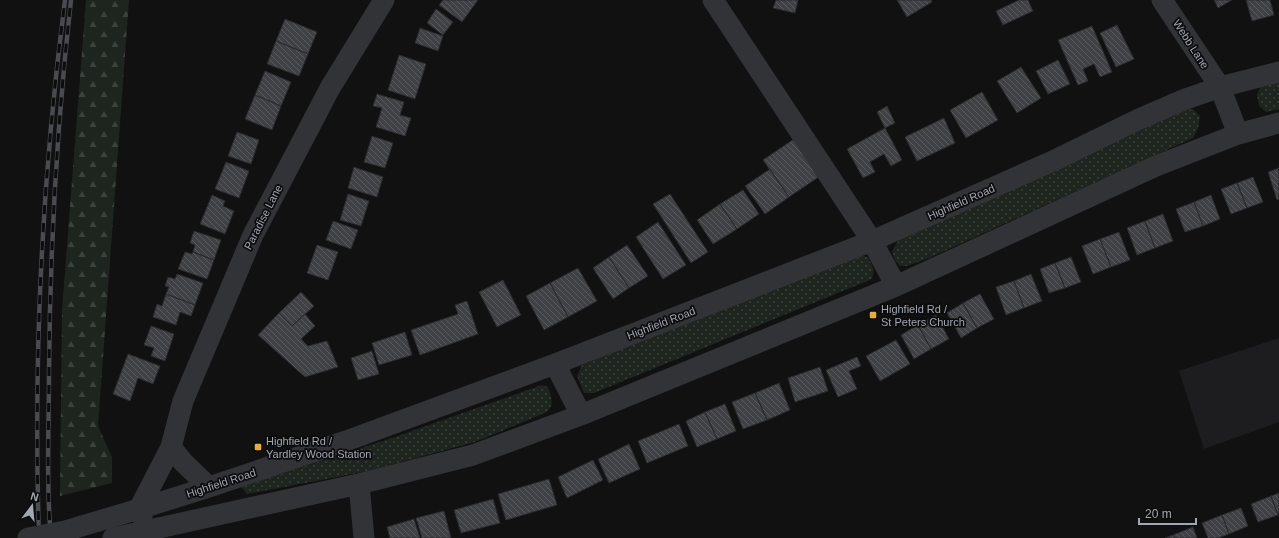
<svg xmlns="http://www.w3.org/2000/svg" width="1279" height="538" font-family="Helvetica,sans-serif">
<defs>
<pattern id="grass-dots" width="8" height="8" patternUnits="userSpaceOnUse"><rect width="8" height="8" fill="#1d251e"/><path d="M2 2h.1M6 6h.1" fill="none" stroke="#3b423c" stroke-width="1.8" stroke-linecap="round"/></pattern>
<pattern id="forest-firs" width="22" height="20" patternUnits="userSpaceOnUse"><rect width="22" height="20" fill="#1d251e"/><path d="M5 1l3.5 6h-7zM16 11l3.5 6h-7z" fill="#3b423c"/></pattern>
<pattern id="building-back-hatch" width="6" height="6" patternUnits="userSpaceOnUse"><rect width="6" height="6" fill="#404145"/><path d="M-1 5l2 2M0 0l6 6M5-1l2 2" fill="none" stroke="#585a5d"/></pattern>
</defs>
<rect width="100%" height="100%" fill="#111112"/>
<path fill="#1d1d1f" d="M1279,338V422L1204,449L1179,371Z"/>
<path fill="url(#grass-dots)" d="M1279,82V109L1266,112L1259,106L1257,95L1261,86Z
M1193,109L1200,116L1198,129L1193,138L929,258L907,266H900L895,261L892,251L898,241L1177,111Z
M859,255L868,257L874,270L872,279L594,393H584L577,376L582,365L810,272Z
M542,385L548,387C551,396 555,404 547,412L475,442L368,471L247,494L241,487L395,437Z"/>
<path fill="url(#forest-firs)" d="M86,0H129L98,426L112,457V483L60,496L62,310Z"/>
<path fill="url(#building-back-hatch)" stroke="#2b2b2e" d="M443,0H478L462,22L439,5Z
M776,0H798L795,13L773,8Z
M897,0H931L932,2L907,17Z
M1019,0H1028L1033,11L1003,25L996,11Z
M1214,0H1232L1218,8Z
M1246,0H1270L1274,15L1252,21Z
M436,9L453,22L443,35L427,23Z
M285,19L317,32L308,54L276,41Z
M1117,25L1134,59L1116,67L1100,33Z
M1092,26L1112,72L1100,77L1094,64L1083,69L1088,81L1078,85L1058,40Z
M420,28L443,36L438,51L415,43Z
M276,41L308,54L299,76L267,64Z
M399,55L426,64L415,99L388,90Z
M1058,60L1070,84L1048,94L1036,71Z
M1021,67L1041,98L1017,113L997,81Z
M265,71L291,82L281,106L255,95Z
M982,92L998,120L966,138L950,110Z
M377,94L404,102L400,115L411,118L405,136L376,127L382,108L373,106Z
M255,95L281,106L272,130L245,119Z
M887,106L895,123L885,128L877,112Z
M944,118L955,143L917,161L905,137Z
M885,128L902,160L891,166L884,154L870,162L875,172L863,178L847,149Z
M237,132L259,140L251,164L228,156Z
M372,136L393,143L385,168L364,162Z
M794,139L820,176L789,197L763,160Z
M226,162L249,171L239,198L215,189Z
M354,167L383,177L377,197L348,188Z
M1279,168V199L1277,200L1268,172Z
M770,169L789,197L765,214L745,186Z
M1253,177L1263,202L1247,208L1237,183Z
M1237,183L1247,208L1231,214L1221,189Z
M743,190L759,214L737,229L720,204Z
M348,194L369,201L361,226L340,220Z
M670,194L708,252L691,263L653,204Z
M212,195L225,201L223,206L234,211L225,234L200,224Z
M1211,195L1220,219L1203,226L1194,202Z
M1194,202L1203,226L1185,232L1176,209Z
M720,204L737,229L713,244L697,220Z
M1163,214L1173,241L1155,248L1145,221Z
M333,221L358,230L351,249L326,240Z
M1145,221L1155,248L1137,255L1127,228Z
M658,222L686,265L663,279L636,237Z
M194,231L221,240L214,260L193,252L195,245L190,243Z
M1119,232L1130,260L1111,267L1100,239Z
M1100,239L1111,267L1093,274L1082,246Z
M317,245L338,252L328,280L307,273Z
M627,245L648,276L629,288L609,257Z
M185,252L192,254L193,252L214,260L207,279L178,269Z
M609,257L629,288L613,299L593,268Z
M1071,257L1081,282L1065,288L1055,263Z
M1055,263L1065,288L1049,293L1040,269Z
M578,268L597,301L568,317L550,283Z
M177,274L203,283L195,305L166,294L169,287L165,286L168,277L175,279Z
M1031,274L1042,301L1024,308L1014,281Z
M503,280L521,315L497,327L479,292Z
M1014,281L1024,308L1006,315L996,287Z
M550,283L568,317L544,330L526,296Z
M301,292L314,306L292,326L279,313Z
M166,294L195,305L191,316L180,312L176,325L153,317L157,304L162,306Z
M980,294L994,319L977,328L963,303Z
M467,301L478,334L420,355L411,330L458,314L455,305Z
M963,303L977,328L961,338L947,313Z
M279,313L292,326L305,314L315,326L301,339L308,346L327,341L338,367L305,377L258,335Z
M936,315L949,339L931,349L918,325Z
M918,325L931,349L914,359L901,335Z
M151,326L174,334L165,361L151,356L154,348L144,345Z
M405,332L412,355L379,365L372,343Z
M896,340L910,364L880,381L866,356Z
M372,351L379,374L358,380L351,358Z
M128,354L160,366L153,384L138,378L130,401L113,394Z
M857,357L861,366L849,371L857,389L838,397L826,370Z
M820,367L828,391L795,402L788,378Z
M779,383L790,410L767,420L755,393Z
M755,393L767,420L743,429L732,402Z
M725,404L736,431L717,439L705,412Z
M705,412L717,439L697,447L686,421Z
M679,424L688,446L647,463L638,441Z
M629,444L640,469L609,483L598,459Z
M593,460L603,480L567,498L558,477Z
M549,479L557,505L506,520L498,494Z
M1279,493V514L1278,515L1271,496Z
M1271,496L1278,515L1258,522L1251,504Z
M493,499L500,523L461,533L454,510Z
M1241,508L1248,526L1229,534L1222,515Z
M444,511L451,538H422L416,518Z
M1222,515L1229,534L1218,538H1208L1202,523Z
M414,519L420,538H390L387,527Z
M1193,527L1197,538H1175L1173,535Z
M1173,535L1175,538H1165Z"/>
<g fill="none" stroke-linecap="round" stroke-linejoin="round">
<path stroke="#323337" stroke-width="21" d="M713,0L872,241L896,286
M1162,0L1220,87L1238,134
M555,364L581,415
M171,447L183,462L209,487
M359,484L364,538
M139,509L209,487L346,441L555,364L872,241L1055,160L1137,120L1183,100L1220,87L1279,72
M142,517L139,509L171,447L183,401L253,235L330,88L384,0
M113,538L359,484L473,455L581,415L896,286L1156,166L1238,134L1279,123"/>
<g stroke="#494b50" stroke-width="4.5">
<path id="rail" d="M39,538C33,358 42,178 65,0
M51,538C46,483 49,427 49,372C50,248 57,123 71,0"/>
</g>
<use href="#rail" stroke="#0c0c0d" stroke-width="3" stroke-dasharray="9" stroke-linecap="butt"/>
<path stroke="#323337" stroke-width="21" d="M28,538L65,531L139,509"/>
</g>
<g fill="#eaad31" stroke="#0c0c0d" stroke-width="1.5">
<rect x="869" y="311" width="8" height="8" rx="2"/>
<rect x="254" y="443" width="8" height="8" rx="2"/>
</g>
<g text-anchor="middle" stroke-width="3.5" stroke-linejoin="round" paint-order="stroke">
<g font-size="11" fill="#a2a7b2" stroke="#0c0c0d">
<text transform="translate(1191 44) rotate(57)" y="4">Webb Lane</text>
<text transform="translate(961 202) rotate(-24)" y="4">Highfield Road</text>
<text transform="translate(263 217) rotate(-63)" y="4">Paradise Lane</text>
<text transform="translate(661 323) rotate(-21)" y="4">Highfield Road</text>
<text transform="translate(221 483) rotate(-18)" y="4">Highfield Road</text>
</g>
<g font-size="11" fill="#a2a7b2" stroke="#0c0c0d" text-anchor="start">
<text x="881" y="313">Highfield Rd /<tspan x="881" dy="13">St Peters Church</tspan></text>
<text x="266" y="445">Highfield Rd /<tspan x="266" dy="13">Yardley Wood Station</tspan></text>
</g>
</g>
<g transform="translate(32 506) rotate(16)" stroke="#0c0c0d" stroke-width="3" paint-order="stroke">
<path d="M0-3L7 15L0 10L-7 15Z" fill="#a2a7b2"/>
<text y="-6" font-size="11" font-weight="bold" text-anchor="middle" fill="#a2a7b2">N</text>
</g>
<path d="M1139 518v6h57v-6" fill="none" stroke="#a2a7b2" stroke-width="2"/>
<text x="1145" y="518" font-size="12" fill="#a2a7b2" stroke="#0c0c0d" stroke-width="3" paint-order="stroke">20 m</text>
</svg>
